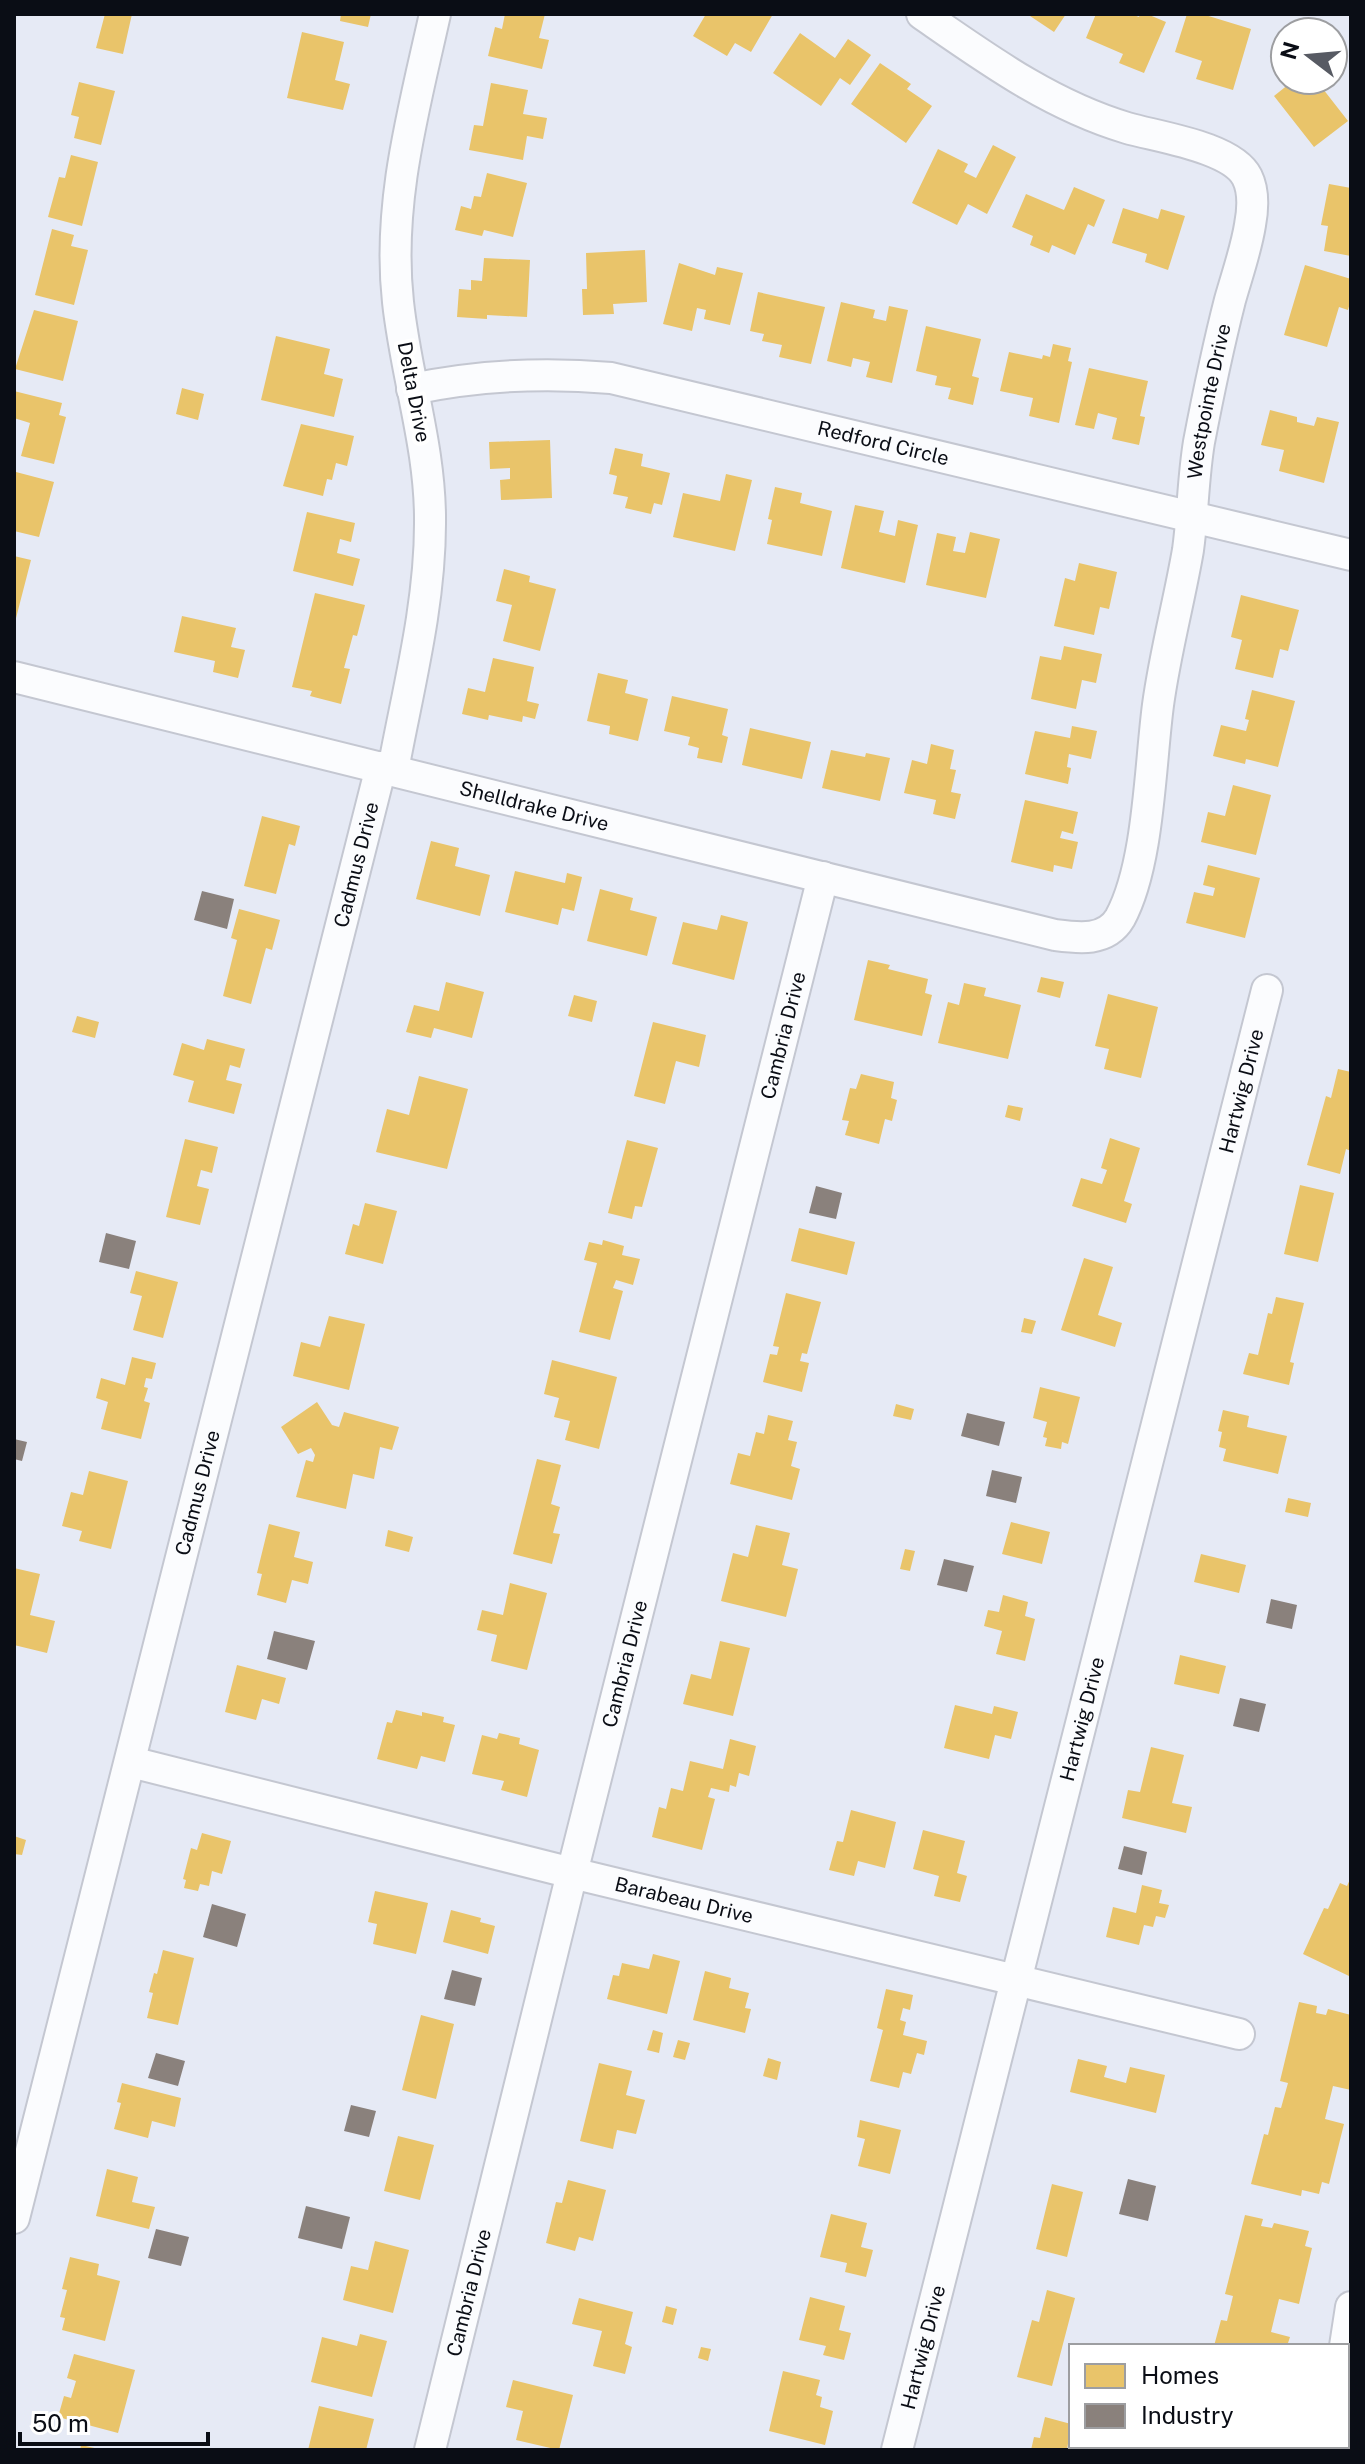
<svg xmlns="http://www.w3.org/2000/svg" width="1365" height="2464" font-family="'Public Sans',sans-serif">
<rect width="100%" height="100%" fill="#e6eaf5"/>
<path fill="#e9c46a" d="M105,14H132L123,54L96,48Z
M341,14H371L368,27L340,21Z
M505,14H545L539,38L549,40L542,69L488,56L495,27L502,29Z
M706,14H773L751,52L735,43L727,56L693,36Z
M1027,14H1066L1054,32Z
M1096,14H1131L1139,17L1140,14H1147L1166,22L1144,73L1119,63L1123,54L1086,38Z
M1187,14H1202L1251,29L1233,90L1196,79L1202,61L1175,52Z
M302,32L344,42L335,80L350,84L343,110L287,98Z
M800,33L835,58L848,39L871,55L850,85L840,78L821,106L773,73Z
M880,63L911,84L907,89L932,106L906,143L851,104Z
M1294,80H1316L1348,121L1314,147L1274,96Z
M79,82L115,91L101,145L74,138L79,117L71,115Z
M491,83L528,90L523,114L547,118L543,139L527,136L523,160L469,150L474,125L483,126Z
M993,145L1016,157L987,214L968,204L957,225L912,203L938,149L968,164L964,172L976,178Z
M71,155L98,162L82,226L48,217L59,177L65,178Z
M487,173L527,183L513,237L484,230L482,236L455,230L461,206L471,209L474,196L481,197Z
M1329,184L1351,188V256L1324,251L1328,226L1321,225Z
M1074,187L1105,200L1094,227L1088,224L1075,255L1052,245L1049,253L1030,245L1033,236L1012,227L1026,194L1064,210Z
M1123,208L1158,219L1161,209L1185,216L1168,270L1145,262L1147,254L1112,243Z
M52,229L74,235L71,246L88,250L74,305L35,295Z
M645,250L647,302L613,304L614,314L583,315L582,289H587L586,253Z
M484,258L530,260L527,317L487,315V319L457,317L459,289L471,290V280L482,281Z
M679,263L715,275L717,267L743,273L730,325L704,319L706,310L697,308L692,331L663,324Z
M1305,265L1351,279V299L1348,310L1339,307L1327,347L1284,335Z
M758,292L825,307L811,364L779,357L782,345L762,341L764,334L750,331Z
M841,302L875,310L873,318L886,321L889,306L908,310L892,383L866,377L870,362L853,358L851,367L827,361Z
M34,310L78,321L63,381L15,369Z
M926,326L981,339L972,376L979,378L973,405L948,399L951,388L935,385L937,376L916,371Z
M276,336L330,349L324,374L343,379L334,417L261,400Z
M1053,344L1071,348L1068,361L1072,362L1059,423L1029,416L1033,398L1000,391L1009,352L1042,359L1043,355L1050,357Z
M1089,368L1148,381L1140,416L1145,417L1139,445L1112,439L1117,418L1098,413L1094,429L1075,425Z
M182,388L204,394L198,420L176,414Z
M14,391L62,403L59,415L66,417L54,464L21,456L30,423L14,418Z
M1270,410L1297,417V422L1314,426L1317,417L1339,422L1324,483L1279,471L1284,450L1261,445Z
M301,424L354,436L347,466L336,463L332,480L327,479L323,496L283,486Z
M550,440L552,498L501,500L500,480L510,479V468L490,469L489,442Z
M615,448L643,454L641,466L670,473L662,505L654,503L651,514L625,508L628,497L613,494L617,476L609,474Z
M16,472L54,482L39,537L14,531Z
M726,474L752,480L735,551L673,537L683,493L720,501Z
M775,487L802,493L800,503L832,511L822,556L767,544L772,520L768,519Z
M855,505L884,511L879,532L895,536L898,520L918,525L905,583L841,568Z
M307,512L355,523L351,542L340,539L337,553L360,559L353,586L293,571Z
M970,532L1000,539L986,598L926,585L937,533L956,537L953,551L965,553Z
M14,556L31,560L15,622H14Z
M1079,563L1117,572L1109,609L1100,607L1094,635L1054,626L1065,578L1075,581Z
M504,569L530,576L529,582L556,589L540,651L503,641L512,605L496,601Z
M315,593L365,605L357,636L353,635L344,668L350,669L341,704L310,696L312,691L292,687Z
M1241,595L1299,610L1288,651L1280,649L1273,678L1235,669L1242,640L1231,637Z
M182,616L236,628L231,647L245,650L238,678L213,672L215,661L174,652Z
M1064,646L1102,654L1096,683L1082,680L1076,709L1031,699L1040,656L1061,660Z
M493,658L534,667L527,701L539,704L535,719L523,716L522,722L489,715L488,720L462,714L468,688L485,692Z
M598,673L628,680L625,693L648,699L638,741L609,734L610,726L587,721Z
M1252,690L1295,701L1278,767L1246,759L1245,764L1213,756L1221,725L1246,731L1249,720L1245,719Z
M672,696L728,709L722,735L728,737L722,763L697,758L699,748L688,745L690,737L664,731Z
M1072,726L1097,731L1091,759L1069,754L1067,767L1071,768L1068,784L1025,774L1035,731L1070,738Z
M750,728L811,742L802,779L742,765Z
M931,744L954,750L950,769L956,770L951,792L961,794L955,819L933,814L936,800L904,793L912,760L927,764Z
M831,750L865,757L866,753L890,758L880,801L822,788Z
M1233,785L1271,795L1256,855L1201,842L1208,812L1225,816Z
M1025,800L1078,812L1073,834L1062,831L1060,838L1078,842L1072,869L1054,865L1053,872L1011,862Z
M262,816L300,826L295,846L289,844L276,894L244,886Z
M431,841L459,848L455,866L490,875L480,916L416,899Z
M1208,865L1260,878L1245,938L1186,923L1194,892L1213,896L1215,888L1203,885Z
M515,871L565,883L567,873L582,877L574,911L562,908L558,925L505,912Z
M600,889L633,898L630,910L657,917L647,956L587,941Z
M239,909L280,920L272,950L266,948L251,1004L223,996L237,940L231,938Z
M721,915L748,922L734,980L672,964L683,922L717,930Z
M868,960L890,965L888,969L928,979L925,993L932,995L922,1036L854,1020Z
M1041,977L1064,982L1060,998L1037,992Z
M446,982L484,992L472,1038L434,1028L431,1038L406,1032L414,1005L439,1011Z
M964,983L986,988L984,996L1021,1005L1008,1059L938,1043L948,1002L959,1005Z
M1108,994L1158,1007L1141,1078L1104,1069L1109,1049L1095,1046Z
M574,995L597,1001L592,1022L568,1016Z
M77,1016L99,1022L95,1038L72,1032Z
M653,1022L706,1035L699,1067L676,1061L665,1104L634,1096Z
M207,1039L245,1049L240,1068L230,1065L226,1080L242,1084L234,1114L188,1102L194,1081L173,1075L182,1043L204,1050Z
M1338,1069L1351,1072V1151L1346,1149L1340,1174L1307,1165L1326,1096L1331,1098Z
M861,1074L894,1082L891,1098L897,1100L892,1121L885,1119L879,1144L845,1135L849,1121L842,1120L850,1088L856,1089Z
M419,1076L468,1089L447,1169L376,1152L387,1109L409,1115Z
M1008,1105L1023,1108L1020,1121L1005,1117Z
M1110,1138L1140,1148L1124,1201L1132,1204L1126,1223L1072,1206L1081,1178L1102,1184L1107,1170L1101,1168Z
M185,1139L218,1147L212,1173L201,1170L197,1186L209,1189L200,1225L166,1217Z
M627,1140L658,1148L642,1207L635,1206L632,1219L608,1213Z
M1300,1185L1334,1193L1318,1262L1284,1254Z
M365,1203L397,1211L383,1264L345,1254L353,1224L359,1226Z
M799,1228L855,1242L847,1275L791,1261Z
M603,1240L624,1246L622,1255L640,1259L633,1285L616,1280L613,1288L623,1291L610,1340L579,1332L597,1263L584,1260L589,1242L602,1245Z
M1084,1258L1113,1267L1098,1315L1122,1323L1115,1347L1061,1330Z
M136,1271L178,1282L163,1338L133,1330L142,1296L130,1293Z
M786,1293L821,1302L807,1354L802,1353L800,1361L809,1363L802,1392L763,1382L770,1354L777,1355L779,1347L773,1346Z
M1276,1297L1304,1303L1290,1362L1294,1363L1289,1385L1243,1374L1249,1353L1258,1355L1268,1313L1272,1314Z
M329,1316L365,1324L349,1390L293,1376L301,1342L320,1347Z
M1024,1318L1036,1321L1032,1334L1021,1332Z
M132,1357L156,1363L152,1379L146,1378L144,1387L148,1388L144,1401L150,1403L141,1439L101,1429L108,1402L96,1398L101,1378L125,1385Z
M552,1360L617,1377L599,1449L565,1440L570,1421L554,1417L559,1398L544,1394Z
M1040,1387L1080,1397L1068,1444L1062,1442L1061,1449L1045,1446L1047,1438L1043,1437L1047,1422L1033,1418Z
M317,1402L332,1425L339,1427L344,1412L399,1427L392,1450L380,1447L374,1479L353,1474L346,1509L296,1497L306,1460L313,1462L315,1455L311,1448L298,1454L281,1427Z
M896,1404L914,1409L911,1420L893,1416Z
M1223,1410L1249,1416L1247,1427L1287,1436L1278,1474L1223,1461L1226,1449L1219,1447L1222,1432L1218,1431Z
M768,1415L793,1421L788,1440L797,1442L791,1466L800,1469L792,1500L730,1484L738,1453L750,1456L756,1432L764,1434Z
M537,1459L561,1465L551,1504L560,1507L553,1533L560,1534L552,1564L513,1554Z
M89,1471L128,1481L111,1549L79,1541L82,1531L62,1526L71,1492L83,1495Z
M1288,1498L1311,1503L1308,1517L1285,1512Z
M1011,1522L1050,1532L1042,1564L1002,1554Z
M269,1524L300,1532L294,1557L313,1562L308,1584L292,1580L286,1603L257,1595L262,1574L257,1573Z
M756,1525L790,1533L782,1565L798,1569L786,1617L721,1601L733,1553L748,1557Z
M388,1530L413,1537L409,1552L385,1546Z
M905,1549L915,1551L910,1571L900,1569Z
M1201,1554L1246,1565L1239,1593L1194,1582Z
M14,1568L40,1574L30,1615L55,1621L47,1653L14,1645Z
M510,1583L547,1593L527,1670L491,1661L497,1635L477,1630L482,1610L503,1615Z
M1003,1595L1028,1602L1025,1616L1035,1619L1025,1661L996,1654L1002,1631L984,1626L988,1610L999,1612Z
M720,1641L750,1648L733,1716L683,1704L691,1674L711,1679Z
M1180,1655L1226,1666L1219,1694L1174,1684Z
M237,1665L286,1678L279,1704L262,1699L256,1720L225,1712Z
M955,1705L992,1714L994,1706L1018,1712L1011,1739L995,1735L989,1759L944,1748Z
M396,1710L422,1716V1712L444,1717L443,1722L455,1725L445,1762L421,1756L417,1769L377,1759L387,1722L392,1723Z
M499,1733L520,1738L519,1744L539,1750L527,1797L501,1790L504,1781L472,1774L482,1735L497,1739Z
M730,1739L756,1746L749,1776L739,1773L736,1787L730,1785L729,1792L711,1788L708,1797L715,1799L702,1850L652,1837L659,1807L666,1809L671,1788L683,1791L690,1761L723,1769Z
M1151,1747L1184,1755L1172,1803L1192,1807L1186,1833L1122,1818L1128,1790L1140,1792Z
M851,1810L896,1822L885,1868L858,1861L854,1876L829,1870L837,1841L843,1842Z
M923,1830L965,1841L957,1873L967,1876L960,1902L934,1896L939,1876L913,1869Z
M202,1833L231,1841L222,1874L212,1871L209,1886L200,1884L198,1891L184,1888L186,1880L183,1879L191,1848L197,1850Z
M14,1836L26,1840L22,1855L14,1854Z
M1351,1877V1971L1349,1976L1303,1954L1324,1908L1328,1909L1340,1883L1347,1886Z
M1142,1885L1162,1890L1159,1903L1169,1905L1165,1918L1156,1916L1153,1927L1144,1925L1139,1945L1106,1937L1113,1907L1136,1913Z
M375,1891L428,1903L416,1954L373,1944L377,1924L368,1922Z
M451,1910L481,1918L480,1922L495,1926L488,1954L443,1942Z
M163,1950L194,1958L178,2025L147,2018L153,1993L149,1992L154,1973L157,1974Z
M653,1954L680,1961L667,2014L607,1999L613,1975L619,1976L622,1963L649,1969Z
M705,1971L731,1978L729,1988L749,1993L745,2008L751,2009L745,2033L693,2020Z
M886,1989L913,1995L910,2010L903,2008L900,2020L906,2022L903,2035L927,2041L924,2055L917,2053L911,2074L903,2072L899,2088L870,2081L883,2030L877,2028Z
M1299,2002L1317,2006L1316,2013L1326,2015L1328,2009L1351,2015V2090L1333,2086L1325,2119L1344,2124L1329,2184L1322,2182L1319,2194L1302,2190L1301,2196L1251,2184L1264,2134L1268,2135L1275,2107L1281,2108L1288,2083L1280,2081Z
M421,2015L454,2024L436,2099L402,2090Z
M653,2030L663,2033L659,2053L647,2050Z
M678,2040L690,2043L685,2060L673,2057Z
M768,2058L781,2062L777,2080L763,2076Z
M1078,2059L1107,2066L1104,2077L1126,2083L1130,2067L1165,2075L1156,2113L1070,2092Z
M599,2063L632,2071L626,2095L645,2100L636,2134L617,2130L613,2149L580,2141Z
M122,2083L181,2098L175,2127L152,2121L148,2138L114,2129L121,2103L117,2102Z
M860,2120L901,2130L890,2174L858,2166L865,2139L857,2137Z
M398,2136L434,2145L420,2200L384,2191Z
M107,2169L138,2177L132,2202L155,2207L149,2229L96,2216Z
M568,2180L606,2190L593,2241L579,2237L575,2251L546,2243L556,2202L562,2203Z
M1052,2184L1083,2192L1067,2257L1036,2249Z
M831,2214L867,2223L861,2247L873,2250L866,2277L845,2272L847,2263L820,2257Z
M1245,2215L1263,2219L1261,2226L1272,2228L1274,2223L1309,2231L1305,2246L1312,2248L1299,2304L1279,2299L1271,2332L1290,2337L1287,2346H1214L1221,2320L1227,2321L1233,2296L1225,2294Z
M375,2241L409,2250L393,2313L343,2300L351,2266L368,2270Z
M70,2257L99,2264L97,2275L120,2281L105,2341L62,2330L65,2318L60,2317L67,2290L62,2289Z
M1047,2290L1075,2298L1052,2386L1017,2377L1032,2320L1039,2322Z
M810,2297L845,2306L839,2330L851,2333L844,2360L823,2355L826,2346L799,2340Z
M579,2298L633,2312L625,2344L632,2347L625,2374L593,2366L602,2331L572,2324Z
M666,2306L677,2309L673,2325L662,2322Z
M360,2334L387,2341L372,2397L311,2382L322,2337L357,2346Z
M701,2347L711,2349L708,2361L698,2358Z
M74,2354L135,2370L118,2433L58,2417L64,2396L71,2398L76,2381L67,2378Z
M783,2371L820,2380L816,2395L822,2397L820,2407L833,2411L825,2445L769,2431Z
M513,2380L573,2395L559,2450L516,2440L523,2411L506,2407Z
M319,2406L374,2419L366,2450H308Z
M1045,2417L1071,2424L1067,2450H1031L1034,2437L1040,2438Z
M81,2445L99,2449V2450H80Z
M1232,2446H1265L1277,2449L1231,2450Z"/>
<path fill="#8a817c" d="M202,891L234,899L227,929L194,920Z
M816,1186L842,1193L836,1219L809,1213Z
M106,1233L136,1241L129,1269L99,1262Z
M967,1413L1005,1422L999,1446L961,1436Z
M14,1439L27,1442L22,1461L14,1459Z
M992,1470L1022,1477L1016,1503L986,1496Z
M944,1559L974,1566L967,1592L937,1585Z
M1271,1599L1297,1605L1292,1629L1266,1623Z
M274,1631L315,1641L307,1670L267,1659Z
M1240,1698L1266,1704L1259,1732L1233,1726Z
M1124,1846L1147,1852L1142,1875L1118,1869Z
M212,1904L246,1914L237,1947L203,1937Z
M452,1970L482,1978L475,2006L444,1999Z
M156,2053L185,2061L178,2086L148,2078Z
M351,2105L376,2111L369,2137L344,2131Z
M1128,2179L1156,2186L1148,2221L1119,2214Z
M306,2206L350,2217L342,2249L298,2238Z
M156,2229L189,2237L181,2266L148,2258Z"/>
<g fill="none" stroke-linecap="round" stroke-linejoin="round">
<g stroke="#c4c7d1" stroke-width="34">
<g id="street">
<path id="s1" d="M412,389C479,375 543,372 611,378L1351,555"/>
<path id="s2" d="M14,677L1055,935C1078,938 1106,942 1120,918C1149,865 1150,765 1158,705C1165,653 1179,602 1188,550C1193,514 1193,478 1199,442C1208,395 1218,347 1230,300C1237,275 1246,250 1250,225C1253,209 1254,191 1247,177C1232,147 1158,137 1127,128C1050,105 987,59 922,14"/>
<path d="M393,770C408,689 430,606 430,524C431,448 406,377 398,302C387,204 414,109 435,14"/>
<path id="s3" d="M131,1762L572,1873L1239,2034"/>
<path id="s4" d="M14,2218L381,767"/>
<path d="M1345,2346L1351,2307"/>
<path d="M1347,2387L1351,2404"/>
<path id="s5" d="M430,2450L572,1873L823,877"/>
<path id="s6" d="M897,2450L1267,990"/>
</g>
</g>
<use href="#street" stroke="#fbfcfe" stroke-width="30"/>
</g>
<g text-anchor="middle" stroke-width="8" stroke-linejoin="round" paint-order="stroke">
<g font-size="20" fill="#0a0d15" stroke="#fff">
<text transform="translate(414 392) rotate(79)" y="7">Delta Drive</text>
<text dy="7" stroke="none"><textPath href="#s2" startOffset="1670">Westpointe Drive</textPath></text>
<text dy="7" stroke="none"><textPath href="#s1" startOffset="480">Redford Circle</textPath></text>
<text dy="7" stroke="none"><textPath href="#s2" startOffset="536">Shelldrake Drive</textPath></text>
<text dy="7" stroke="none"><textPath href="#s4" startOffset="1396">Cadmus Drive</textPath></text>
<text dy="7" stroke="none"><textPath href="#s5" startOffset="1458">Cambria Drive</textPath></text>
<text dy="7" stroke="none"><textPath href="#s6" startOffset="1402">Hartwig Drive</textPath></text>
<text dy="7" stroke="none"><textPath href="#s4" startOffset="748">Cadmus Drive</textPath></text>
<text dy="7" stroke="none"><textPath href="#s5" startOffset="810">Cambria Drive</textPath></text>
<text dy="7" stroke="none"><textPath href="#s6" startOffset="754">Hartwig Drive</textPath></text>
<text dy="7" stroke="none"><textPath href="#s3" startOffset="570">Barabeau Drive</textPath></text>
<text dy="7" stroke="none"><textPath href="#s5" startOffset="162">Cambria Drive</textPath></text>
<text dy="7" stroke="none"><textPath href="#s6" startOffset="106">Hartwig Drive</textPath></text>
</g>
</g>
<rect width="1365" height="2464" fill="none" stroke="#0a0d15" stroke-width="32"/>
<rect x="1069" y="2344" width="280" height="104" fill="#ffffff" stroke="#9d9ea1" stroke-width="2"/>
<rect x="1085" y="2364" width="40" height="24" fill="#e9c46a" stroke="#9d9ea1" stroke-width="2"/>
<text x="1141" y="2384" font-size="24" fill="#0a0d15">Homes</text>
<rect x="1085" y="2404" width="40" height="24" fill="#8a817c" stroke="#9d9ea1" stroke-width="2"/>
<text x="1141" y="2424" font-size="24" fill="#0a0d15">Industry</text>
<g transform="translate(1309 56) rotate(286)"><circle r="38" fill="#ffffff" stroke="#9d9ea1" stroke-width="2"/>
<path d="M0-6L14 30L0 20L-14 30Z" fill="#575a63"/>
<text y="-12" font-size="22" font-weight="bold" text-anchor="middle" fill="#0a0d15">N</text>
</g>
<path d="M20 2432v12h188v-12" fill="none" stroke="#0a0d15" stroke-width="4"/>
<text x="32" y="2432" font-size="24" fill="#0a0d15" stroke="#ffffff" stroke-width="6" paint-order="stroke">50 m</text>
</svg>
